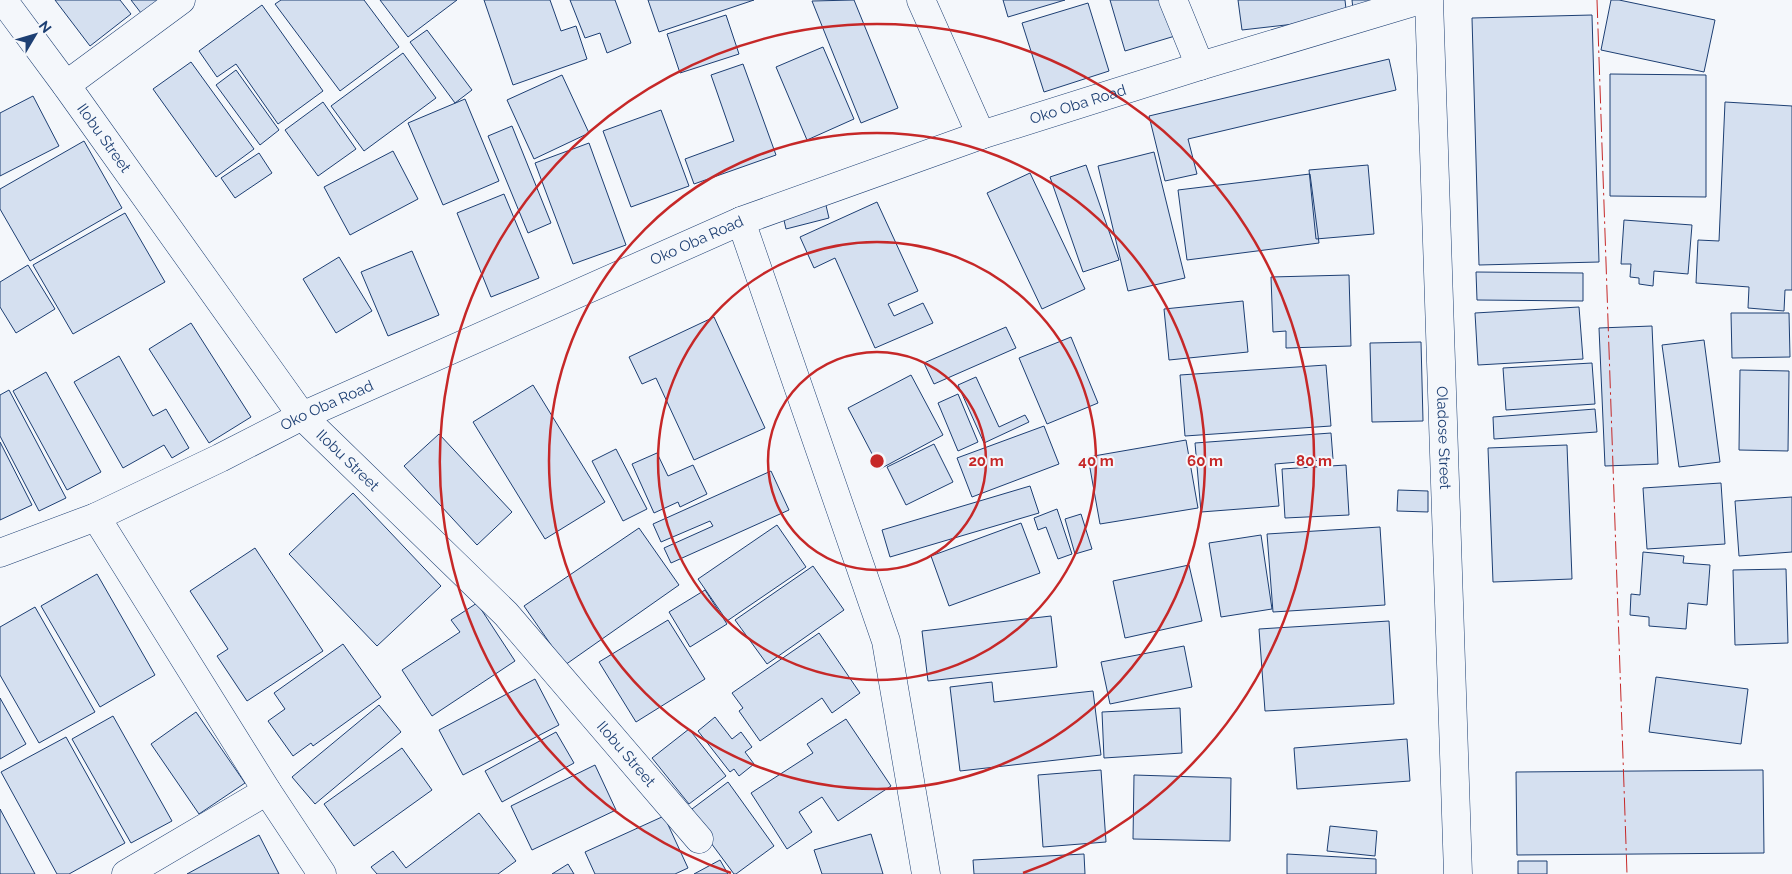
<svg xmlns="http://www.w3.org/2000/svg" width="1792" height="874" font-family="Raleway,sans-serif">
<rect width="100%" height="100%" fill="#f4f7fb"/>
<path fill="#d5e0f0" stroke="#1d3f73" d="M55,0H120L131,14L90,46Z
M131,0H159L141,13Z
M281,0H364L399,47L340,91L275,4Z
M380,0H457L408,37Z
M484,0H550L561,31L576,26L587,59L513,85Z
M570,0H615L631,43L607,53L600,33L585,38Z
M648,0H754L659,32Z
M854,0L898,108L861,123L812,1Z
M1003,0H1065L1008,17Z
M1110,0H1164L1175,36L1125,51Z
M1238,0H1345L1347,18L1242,30Z
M1352,0H1384L1353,9Z
M1611,0H1619L1715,20L1704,72L1601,50Z
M1088,3L1109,71L1044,92L1022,23Z
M262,5L323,91L278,124L236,64L217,77L199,51Z
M726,15L739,54L680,73L667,34Z
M1592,15L1599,262L1479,265L1472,18Z
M427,30L472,90L455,103L410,42Z
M823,47L854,119L807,140L776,67Z
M403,53L436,98L364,151L331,106Z
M1389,59L1396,90L1188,139L1197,174L1165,181L1149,116Z
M191,62L254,149L216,177L153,89Z
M743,64L776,155L694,184L685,159L734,141L711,75Z
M236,70L279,130L260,145L216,85Z
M1610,74L1706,75V197L1610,196Z
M562,75L589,133L534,159L507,100Z
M33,96L59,146L0,176V113Z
M465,99L499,181L443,205L408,123Z
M323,102L356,149L318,176L285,130Z
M1725,102L1792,106V290H1785L1784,311L1748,308L1749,287L1696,283L1698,240L1719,241Z
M661,110L689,186L631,207L603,131Z
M512,126L551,223L528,233L488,136Z
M84,141L122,208L30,261L0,209V189Z
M589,143L626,245L573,264L535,163Z
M393,151L418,199L350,235L324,187Z
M1154,152L1185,278L1128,291L1098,166Z
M259,153L272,173L235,198L221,178Z
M1086,165L1119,260L1083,272L1050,177Z
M1368,165L1374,234L1316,239L1309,170Z
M1030,173L1085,289L1042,309L987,193Z
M1310,174L1319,243L1187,260L1178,190Z
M504,194L539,278L491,297L457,213Z
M824,197L829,218L786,229L781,207Z
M877,202L918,291L888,304L894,316L923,303L933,323L875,348L835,258L814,268L800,237Z
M125,213L165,282L73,334L33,265Z
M1624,220L1692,225L1688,274L1654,271L1653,286L1639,284V278L1630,277L1631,264H1621Z
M412,251L439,315L388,336L361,272Z
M339,257L372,311L336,333L303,279Z
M28,265L55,309L16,333L0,307V282Z
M1476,272L1583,273V301L1477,300Z
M1349,275L1351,346L1286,348V331L1273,332L1271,277Z
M1243,301L1248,352L1169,360L1164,309Z
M1579,307L1583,359L1478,365L1475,313Z
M1731,313H1789L1790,357L1732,358Z
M714,317L765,428L694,460L656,378L642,384L629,357Z
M191,323L251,417L209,443L149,349Z
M1652,326L1658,464L1605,466L1599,328Z
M1006,327L1016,348L934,384L924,363Z
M1071,337L1098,403L1047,424L1019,358Z
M1704,340L1720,462L1679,467L1662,345Z
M1421,342L1423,421L1372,422L1370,343Z
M119,356L153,416L166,409L189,448L172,458L164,445L123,468L74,382Z
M1592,363L1595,404L1506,410L1503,368Z
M1326,365L1331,426L1185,436L1180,375Z
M1740,370L1789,371L1788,451L1739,450Z
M46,372L101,472L67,490L13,391Z
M911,375L943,435L880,469L848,408Z
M976,377L999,427L1025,415L1029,422L984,443L958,385Z
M533,385L605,502L545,539L473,422Z
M9,390L66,498L39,511L0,436V395Z
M958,394L978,442L958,451L938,403Z
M1595,409L1597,432L1494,439L1493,417Z
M1044,426L1059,464L972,497L957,458Z
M1331,433L1333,459L1275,464L1279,506L1201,512L1195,443Z
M439,434L512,512L477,545L404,466Z
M1186,440L1198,508L1100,524L1088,457Z
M0,442L32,505L0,520Z
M934,444L953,482L906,505L887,467Z
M1567,445L1572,579L1493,582L1488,448Z
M616,449L647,509L623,521L592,461Z
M657,453L668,476L693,465L707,494L680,507L678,502L654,513L632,464Z
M1346,465L1349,515L1285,518L1282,469Z
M771,471L789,510L671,563L664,548L713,526L710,521L661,542L653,524Z
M1721,483L1725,544L1647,549L1643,488Z
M1030,486L1039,513L890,557L882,530Z
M1398,490L1428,491V512L1397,511Z
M353,493L441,586L377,646L289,554Z
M1792,497V552L1739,556L1735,501Z
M1057,509L1072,554L1058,559L1046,527L1038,530L1034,518Z
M1081,514L1092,549L1075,554L1065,519Z
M1021,523L1040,573L949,606L931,556Z
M777,525L806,567L727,621L698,579Z
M1380,527L1385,605L1273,612L1267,534Z
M639,528L679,585L565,665L524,606Z
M1261,535L1272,609L1221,617L1209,543Z
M255,548L323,651L247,701L217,656L228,649L190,591Z
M1643,552L1684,556L1683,563L1710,565L1707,605L1688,603L1686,629L1649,626V617L1630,615L1631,594L1640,595Z
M1189,565L1202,621L1125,638L1113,581Z
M813,566L844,610L767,664L735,620Z
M1786,569L1788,643L1735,645L1733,570Z
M97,574L155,675L100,707L41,606Z
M705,590L727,624L690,647L669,612Z
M477,603L515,661L432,716L402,670L460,632L451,620Z
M35,607L95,712L39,743L0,675V627Z
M1051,616L1057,667L928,681L922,631Z
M668,620L705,679L636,722L599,662Z
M1389,621L1394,704L1265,711L1259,629Z
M819,633L860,693L832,713L822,698L760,741L739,711L743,708L732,693Z
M343,644L381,697L313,746L311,743L293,756L268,721L285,709L274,693Z
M1184,646L1192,687L1110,704L1101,662Z
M1656,677L1748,689L1741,744L1649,732Z
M535,679L559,725L463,775L439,730Z
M992,682L994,702L1093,691L1101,755L960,771L950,687Z
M0,698L26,744L0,759Z
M379,705L401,732L315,804L292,777Z
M1180,708L1182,753L1104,758L1102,712Z
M196,712L245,783L199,814L151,744Z
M113,716L172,821L131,843L72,739Z
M715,717L732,739L741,732L752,747L745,752L754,764L739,776L734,769L730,772L698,731Z
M846,719L891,786L838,821L822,797L799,812L812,832L787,849L751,793L813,753L807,744Z
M689,729L726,776L689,804L652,758Z
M556,732L574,763L502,802L485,771Z
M66,737L125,843L69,874H57L1,772Z
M1407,739L1410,781L1297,789L1294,748Z
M402,748L432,790L354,846L324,804Z
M595,765L616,810L532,850L511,806Z
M1101,770L1106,842L1043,847L1038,775Z
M1763,770L1764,853L1517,855L1516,772Z
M1134,775L1231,778L1230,841L1133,839Z
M728,782L774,846L736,874H734L688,812Z
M0,809L35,874H0Z
M479,813L516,861L498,874H377L371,867L393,851L406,868Z
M664,816L688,868L675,874H595L585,852Z
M1330,826L1377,831L1375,856L1327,851Z
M871,834L883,874H822L814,850Z
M259,835L279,874H187Z
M1084,854L1085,874H974L973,860Z
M1287,854L1376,859V874H1287Z
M720,860L728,874H694Z
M1518,861H1547V874H1518Z
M568,864L574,874H552Z"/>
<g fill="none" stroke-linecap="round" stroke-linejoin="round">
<g stroke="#1d3f73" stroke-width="29">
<g id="minor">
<path id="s1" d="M3,0L66,85L302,416L506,614L699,839"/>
<path d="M921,0L981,135"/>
<path d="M1173,0L1200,66"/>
<path id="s2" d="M1429,0L1458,874"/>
<path d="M66,85L181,0"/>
<path d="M741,221L886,641L926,874"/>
<path d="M96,517L267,791L322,874"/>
<path d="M126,874L267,791"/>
</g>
</g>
<g stroke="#1d3f73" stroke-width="29">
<g id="tertiary">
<path id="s3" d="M0,553L96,517L220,458L302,416L741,221L981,135L1200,66L1420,0"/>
</g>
</g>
<use href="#minor" stroke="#f4f7fb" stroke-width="28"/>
<use href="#tertiary" stroke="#f4f7fb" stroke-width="28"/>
<path stroke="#c62828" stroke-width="1" stroke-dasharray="18 4 2.5 4" stroke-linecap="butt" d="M1597,0L1627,874"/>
</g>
<g fill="none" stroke="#c62828" stroke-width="2.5">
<circle cx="877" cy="461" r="109"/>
<circle cx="877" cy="461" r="219"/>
<circle cx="877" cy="461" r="328"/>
<path d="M731 873A437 437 0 1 1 1023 873"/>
</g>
<g text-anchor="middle" stroke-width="4" stroke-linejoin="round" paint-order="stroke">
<g font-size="15" fill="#1d3f73" stroke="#f4f7fb">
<text dy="5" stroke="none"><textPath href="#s3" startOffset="1169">Oko Oba Road</textPath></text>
<text dy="5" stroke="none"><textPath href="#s1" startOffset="171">Ilobu Street</textPath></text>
<text dy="5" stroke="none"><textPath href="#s3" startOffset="764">Oko Oba Road</textPath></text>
<text dy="5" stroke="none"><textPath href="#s3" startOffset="359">Oko Oba Road</textPath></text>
<text dy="5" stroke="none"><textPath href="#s2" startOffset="438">Oladose Street</textPath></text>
<text dy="5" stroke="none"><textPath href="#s1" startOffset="576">Ilobu Street</textPath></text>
<text dy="5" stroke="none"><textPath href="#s1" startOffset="981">Ilobu Street</textPath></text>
</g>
</g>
<circle cx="877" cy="461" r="8" fill="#c62828" stroke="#f4f7fb" stroke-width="2.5"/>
<g font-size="15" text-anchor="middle" font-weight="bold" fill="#c62828" stroke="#f4f7fb" stroke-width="4" stroke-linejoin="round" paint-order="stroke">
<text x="986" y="466">20 m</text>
<text x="1096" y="466">40 m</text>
<text x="1205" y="466">60 m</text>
<text x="1314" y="466">80 m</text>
</g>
<g transform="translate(35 35) rotate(52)" stroke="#f4f7fb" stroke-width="4" paint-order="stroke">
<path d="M0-4L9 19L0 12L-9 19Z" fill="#1d3f73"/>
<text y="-8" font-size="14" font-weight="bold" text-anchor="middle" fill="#1d3f73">N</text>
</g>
</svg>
